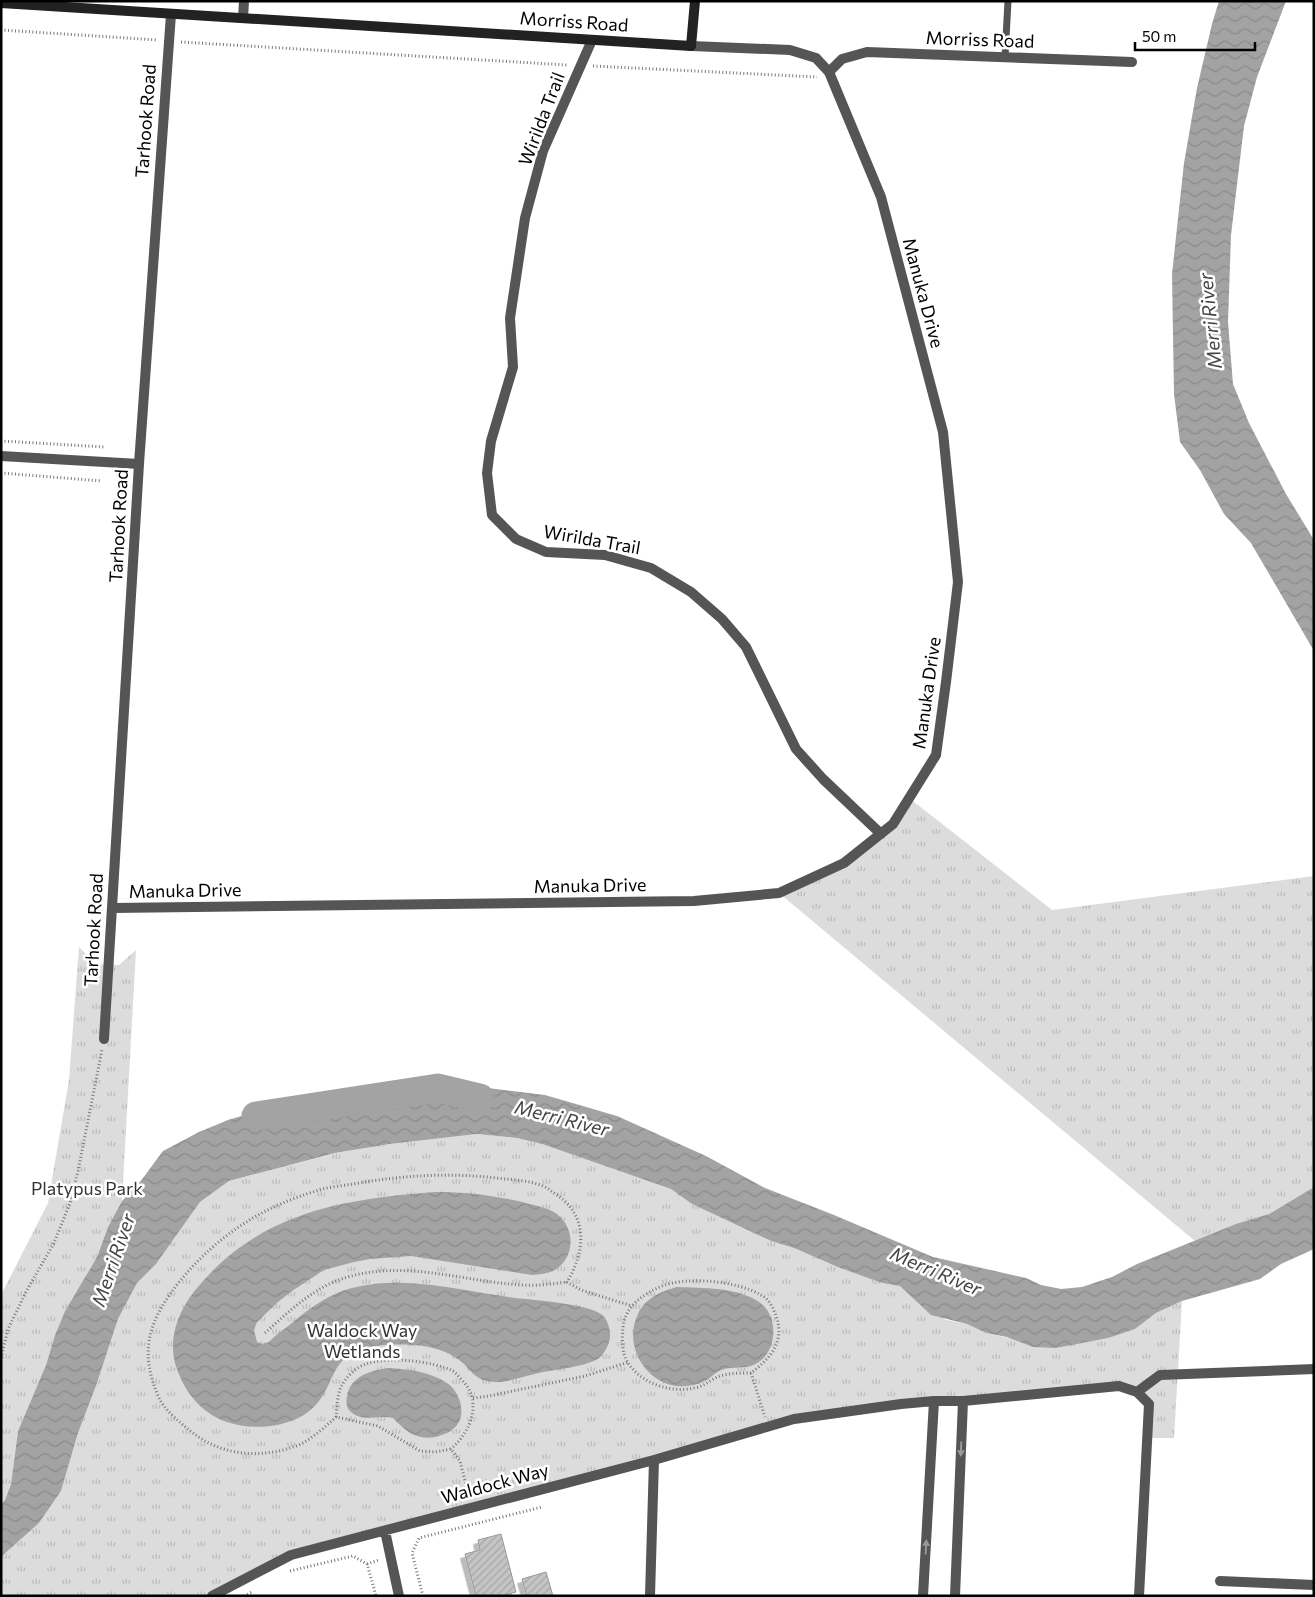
<svg xmlns="http://www.w3.org/2000/svg" width="1315" height="1597" font-family="Commissioner,sans-serif">
<defs>
<pattern id="grass-tufts" width="24" height="20" patternUnits="userSpaceOnUse" patternTransform="scale(1.25)"><rect width="24" height="20" fill="#dcdcdc"/><path d="M3 7l-1-3M5 7V3M7 7l1-3M15 17l-1-3M17 17v-4M19 17l1-3" fill="none" stroke="#bbb"/></pattern>
<pattern id="water-waves" width="16" height="10" patternUnits="userSpaceOnUse" patternTransform="scale(1.25)"><rect width="16" height="10" fill="#a3a3a3"/><path d="M0 5q4-4 8 0t8 0" fill="none" stroke="#8b8b8b"/></pattern>
<pattern id="building-hatch" width="6" height="6" patternUnits="userSpaceOnUse" patternTransform="scale(1.25)"><rect width="6" height="6" fill="#c4c4c4"/><path d="M-1 1l2-2M0 6l6-6M5 7l2-2" fill="none" stroke="#a7a7a7"/></pattern>
<filter id="shadow"><feDropShadow dx="-4.5" dy="4.5" stdDeviation="0" flood-color="#0004"/></filter>
</defs>
<rect width="100%" height="100%" fill="#fff"/>
<path fill="url(#grass-tufts)" d="M909,798L1052,910L1314,876V1187L1269,1214L1195,1241L779,893L844,863L893,824Z
M79,947L96,964L119,965L136,950L122,1201L108,1227L97,1257L65,1311L55,1335L46,1365L18,1431L11,1484L5,1500L1,1504V1295L48,1203L69,1080Z
M477,1134L517,1138L542,1144L671,1189L692,1204L771,1241L794,1248L840,1268L882,1283L900,1286L946,1320L967,1324L986,1333L1056,1348L1135,1329L1156,1313L1182,1301L1174,1438H1147L1149,1404L1119,1386L794,1419L291,1555L212,1596H1V1557L39,1523L61,1491L78,1433L96,1386L118,1319L137,1283L156,1264L200,1202L229,1181L336,1153L390,1144Z"/>
<path fill="url(#water-waves)" d="M1219,1H1286L1257,77L1244,126L1231,235L1228,322L1233,384L1249,423L1286,494L1314,540V651L1251,543L1224,514L1200,470L1180,442L1174,394L1172,274L1184,163L1197,88L1212,24Z
M480,1087L545,1095L617,1116L706,1156L765,1188L834,1215L933,1257L1026,1278L1041,1285L1061,1289L1082,1287L1112,1277L1137,1264L1236,1224L1269,1214L1314,1187V1249L1281,1264L1260,1279L1182,1301L1156,1313L1135,1329L1108,1338L1056,1348L1033,1347L1007,1337L986,1333L967,1324L931,1315L900,1286L882,1283L840,1268L794,1248L771,1241L692,1204L671,1189L542,1144L517,1138L477,1134L390,1144L335,1153L229,1181L200,1202L156,1264L137,1283L118,1319L96,1386L78,1433L61,1491L39,1523L1,1557V1504L5,1500L11,1484L18,1431L46,1365L55,1335L65,1311L97,1257L108,1227L122,1201L140,1182L163,1151L199,1132L228,1120L255,1112L306,1110L352,1098L392,1092Z
M435,1192C464,1192 490,1195 518,1201C529,1204 541,1206 552,1211C574,1222 577,1253 558,1268C550,1274 541,1274 532,1275L411,1256L370,1259L354,1262L324,1270L292,1291L278,1302L257,1322L254,1330L257,1342L262,1344L269,1342C276,1334 285,1329 293,1322C311,1307 329,1294 352,1288C370,1283 390,1282 408,1283C444,1285 479,1293 515,1298C534,1300 587,1304 601,1314C607,1318 610,1328 610,1336C610,1343 605,1353 599,1358C589,1366 553,1370 538,1373C526,1376 514,1380 502,1382C496,1382 489,1382 483,1380C475,1377 470,1370 464,1364C450,1351 431,1346 412,1345C391,1344 362,1344 345,1358C332,1370 330,1387 319,1401C300,1427 256,1432 227,1422C200,1413 183,1390 175,1363C168,1336 180,1308 197,1288C260,1212 343,1199 435,1192Z
M677,1287C703,1288 737,1287 759,1302C783,1318 776,1364 745,1367C738,1368 726,1367 719,1371C715,1373 711,1377 707,1380C698,1385 687,1387 677,1386C644,1382 623,1344 638,1314C645,1298 662,1291 677,1287Z
M388,1368C408,1369 431,1372 447,1383C461,1392 468,1418 453,1429C449,1433 444,1434 439,1436C430,1439 419,1438 410,1433C404,1429 398,1423 393,1418C379,1414 363,1423 351,1412C346,1408 346,1402 347,1397C350,1376 370,1371 388,1368Z"/>
<g fill="none" stroke-linecap="round" stroke-linejoin="round">
<path stroke="#a3a3a3" stroke-width="29" d="M256,1116L438,1088L480,1098"/>
</g>
<path fill="url(#building-hatch)" stroke="#999" filter="url(#shadow)" d="M501,1534L516,1592L501,1596H476L465,1554L480,1550L478,1540Z
M546,1572L553,1596H527L522,1579Z"/>
<g fill="none" stroke-linecap="round" stroke-linejoin="round">
<path stroke="#777" stroke-width="3" stroke-dasharray="1 2.5" stroke-linecap="butt" d="M1,30L158,40
M181,42L567,65
M593,66L817,77
M1,441L105,447
M1,473L102,481
M265,1333C286,1314 309,1292 336,1281C398,1257 459,1281 521,1285C537,1286 552,1284 567,1282
M1,1358L8,1329L27,1290L54,1243L70,1203L78,1171L102,1050
M751,1373C740,1373 728,1373 717,1377C709,1381 703,1387 694,1388C668,1394 633,1381 624,1354C622,1346 622,1336 623,1328C624,1307 643,1294 662,1286C688,1276 737,1281 761,1295C768,1298 772,1306 775,1313C786,1340 772,1357 751,1373L765,1417
M473,1398L489,1396L585,1376L629,1362
M336,1417C337,1408 337,1396 341,1387C345,1378 356,1367 366,1364C387,1356 433,1361 453,1371C456,1373 458,1376 461,1379C483,1401 472,1430 451,1449
M469,1497L460,1461L451,1449L435,1452L420,1451L378,1426L336,1417C326,1426 315,1436 303,1443C298,1446 292,1447 287,1449C251,1459 216,1453 188,1429C178,1421 165,1410 159,1398C138,1350 149,1320 180,1281C217,1236 260,1208 316,1191C327,1187 341,1186 353,1184C405,1175 452,1172 505,1179C517,1180 531,1181 543,1186C548,1188 552,1192 557,1195C589,1217 585,1252 567,1282L581,1290L632,1306
M367,1564L379,1560
M290,1571L353,1556L367,1564L376,1596
M244,1596L252,1592
M423,1596L412,1553L419,1538L542,1507"/>
<path stroke="#555" stroke-width="7" d="M1005,57L1008,1"/>
<path stroke="#555" stroke-width="10" d="M243,18L244,1
M592,40L543,151L525,218L510,318L513,367L491,441L487,473L492,515L516,539L546,552L605,555L651,568L691,592L722,619L746,647L796,749L823,779L881,834
M829,72L842,59L867,52L1132,62
M1,456L139,464
M112,908L694,901L779,893L844,863L893,824L936,755L946,682L958,582L943,432L881,197L829,72L816,58L790,50L691,46
M104,1039L139,464L171,14
M1137,1392L1160,1375L1314,1369
M385,1531L399,1596
M1220,1581L1314,1585
M212,1596L291,1555L654,1460L794,1419L901,1404L934,1401H963L1119,1386L1137,1392L1149,1404L1139,1596
M650,1596L654,1460
M923,1596L934,1401
M955,1596L963,1401"/>
<path stroke="#222" stroke-width="10" d="M1,3L691,46L695,1"/>
</g>
<defs><path id="oneway-solid" d="M-6-.8H1V-3.2L6.5 0L1 3.2V.8H-6Z" transform="scale(1.25)"/></defs>
<g fill="#999">
<use href="#oneway-solid" transform="translate(961 1449) rotate(92)"/>
<use href="#oneway-solid" transform="translate(926 1547) rotate(-87)"/>
</g>
<g text-anchor="middle" stroke-width="5" stroke-linejoin="round" paint-order="stroke">
<g font-size="18" fill="#000" stroke="#fff">
<text transform="translate(574 22) rotate(4)" y="6">Morriss Road</text>
<text transform="translate(980 40) rotate(2)" y="6">Morriss Road</text>
<text transform="translate(542 119) rotate(-69)" y="6">Wirilda Trail</text>
<text transform="translate(146 121) rotate(-86)" y="6">Tarhook Road</text>
<text transform="translate(923 293) rotate(75)" y="6">Manuka Drive</text>
<text transform="translate(119 526) rotate(-87)" y="6">Tarhook Road</text>
<text transform="translate(592 540) rotate(10)" y="6">Wirilda Trail</text>
<text transform="translate(927 693) rotate(-82)" y="6">Manuka Drive</text>
<text transform="translate(590 886) rotate(-1)" y="6">Manuka Drive</text>
<text transform="translate(185 891) rotate(-1)" y="6">Manuka Drive</text>
<text transform="translate(94 930) rotate(-87)" y="6">Tarhook Road</text>
<text transform="translate(495 1484) rotate(-15)" y="6">Waldock Way</text>
</g>
<g font-size="18" fill="#333" stroke="#fff">
<text x="87" y="1195">Platypus Park</text>
<text x="362" y="1337">Waldock Way<tspan x="362" dy="21">Wetlands</tspan></text>
</g>
<g font-size="19" font-style="italic" fill="#444" stroke="#fff">
<text transform="translate(1210 321) rotate(-96)" y="7">Merri River</text>
<text transform="translate(562 1118) rotate(14)" y="7">Merri River</text>
<text transform="translate(113 1260) rotate(-71)" y="7">Merri River</text>
<text transform="translate(936 1271) rotate(23)" y="7">Merri River</text>
</g>
</g>
<rect width="1315" height="1597" fill="none" stroke="#000000" stroke-width="5"/>
<path d="M1135 42v8h120v-8" fill="none" stroke="#000000" stroke-width="2.5"/>
<text x="1142" y="42" font-size="15" fill="#000000" stroke="#ffffff" stroke-width="4" paint-order="stroke">50 m</text>
</svg>
